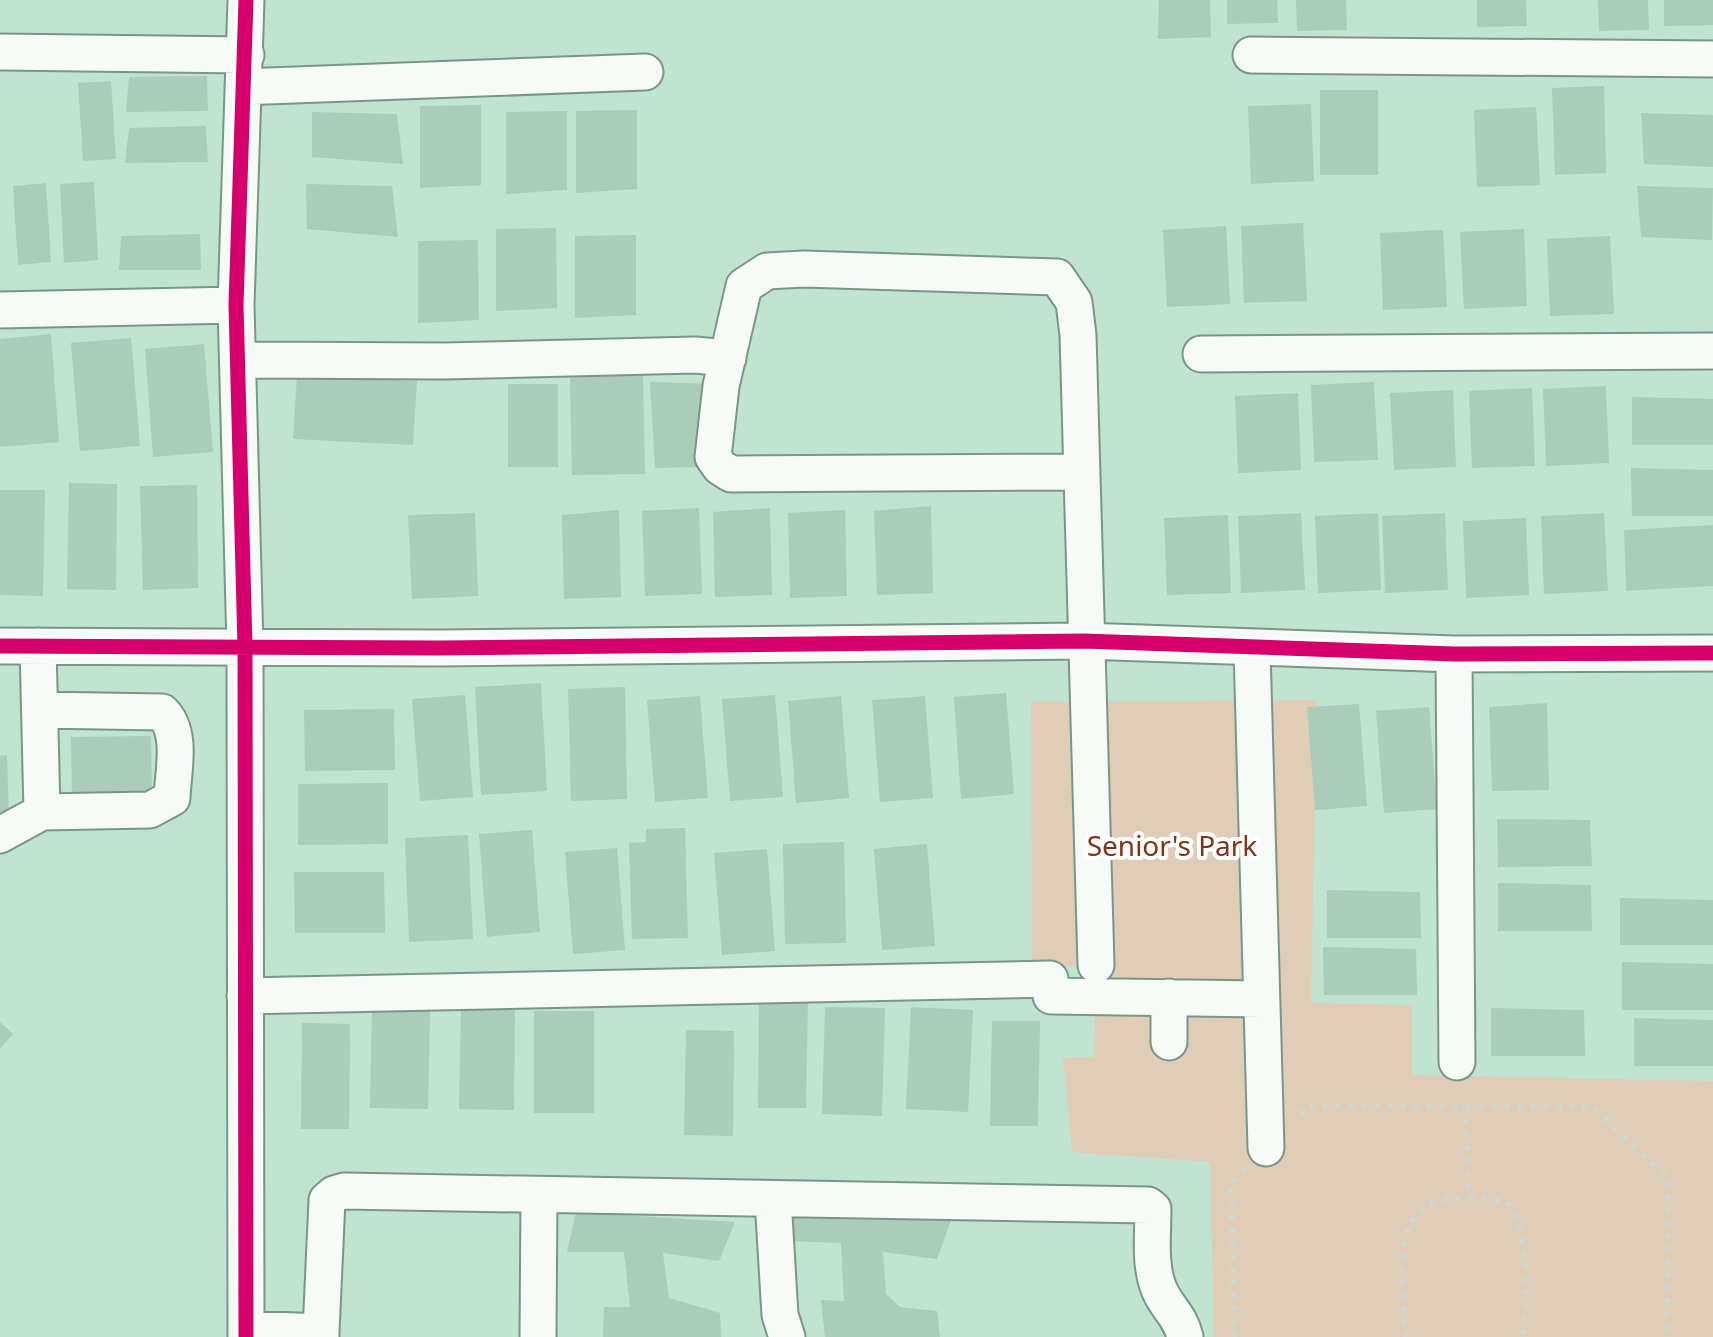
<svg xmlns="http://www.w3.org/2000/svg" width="1713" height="1337" font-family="'Noto Sans',sans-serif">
<rect width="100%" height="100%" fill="#c0e4cf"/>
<path fill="#e0cdb8" d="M1317,700L1311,1003L1412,1005V1075L1713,1081V1337H1214L1210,1162L1072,1152L1063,1058L1094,1057L1096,966L1032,967L1031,702Z"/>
<path fill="#aaccb9" d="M1159,0H1210L1211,37L1158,39Z
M1227,0H1277L1278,23L1227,24Z
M1296,0H1346L1347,30L1297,31Z
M1477,0H1526L1527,26L1477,27Z
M1598,0H1648L1649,30L1599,31Z
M1664,0H1713V25L1664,26Z
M207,76L208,111L126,112L129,77Z
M111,81L116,159L83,161L78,83Z
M1604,86L1606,173L1555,175L1552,88Z
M1320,90H1378V175H1320Z
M1311,104L1314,181L1251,184L1248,106Z
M481,105V185L420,188V106Z
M1536,107L1540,185L1477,187L1474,110Z
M637,110V189L576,193V111Z
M567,111V190L506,194V112Z
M312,112L397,114L403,164L312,157Z
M1641,113L1713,115V167L1644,164Z
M206,126L208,162L125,163L129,128Z
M94,182L98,260L64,263L60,184Z
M46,183L51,262L18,265L13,186Z
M306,184L392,186L398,237L307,229Z
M1637,186L1713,188L1712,240L1641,237Z
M1303,223L1307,301L1244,303L1241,226Z
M1226,226L1230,304L1167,307L1163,230Z
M556,228L557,308L496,311V229Z
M1524,229L1527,306L1464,309L1460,232Z
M1443,230L1447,307L1383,310L1380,233Z
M200,234L201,270H119L121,236Z
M636,235V315L575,318V236Z
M1610,236L1614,314L1550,316L1547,239Z
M478,240L479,320L418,323V241Z
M51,334L59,442L0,447V339Z
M131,338L140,446L80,451L71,343Z
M204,344L213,452L153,457L145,349Z
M297,375L417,381L413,445L293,439Z
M643,375L645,474L572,475L570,376Z
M650,382L710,384L706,467L655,468Z
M1374,382L1378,460L1314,462L1311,385Z
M508,384H558V467H508Z
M1606,386L1609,463L1546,466L1543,389Z
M1532,388L1535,466L1472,468L1469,391Z
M1453,390L1456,467L1394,470L1390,393Z
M1298,393L1301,470L1238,473L1235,396Z
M1632,397L1713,399V445H1632Z
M1631,468L1713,470V516H1632Z
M69,483L117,484L116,590L67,589Z
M197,485L198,588L143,590L140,486Z
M0,490H45L43,596L0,595Z
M931,506L933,593L877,595L874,511Z
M699,508L702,594L645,596L642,511Z
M770,508L772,595L715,597L713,512Z
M619,510L621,597L564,599L562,515Z
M845,510L847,596L790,598L788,513Z
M475,513L478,596L412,599L408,515Z
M1301,513L1305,590L1241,593L1238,516Z
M1378,513L1381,590L1318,593L1315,516Z
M1445,513L1448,590L1385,593L1382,516Z
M1604,513L1608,591L1544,594L1541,516Z
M1228,515L1231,593L1167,595L1164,518Z
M1526,518L1529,595L1466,598L1463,521Z
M1713,525V586L1626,591L1624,530Z
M541,683L547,791L481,795L475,687Z
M625,687L627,799L571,801L568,689Z
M1006,693L1014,794L961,799L954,697Z
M465,695L473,797L420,801L412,699Z
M775,695L783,797L730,801L722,699Z
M700,696L708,798L655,802L647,700Z
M841,696L849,798L796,803L788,701Z
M925,696L933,798L880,802L872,700Z
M1547,703L1549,790L1492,791L1489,707Z
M1359,704L1367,806L1315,810L1307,707Z
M1429,707L1437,809L1384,813L1376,711Z
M394,709L395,770L305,771L304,710Z
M151,736L152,796L72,798L71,737Z
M7,755L9,816H0V756Z
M388,783V844L298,845V784Z
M1497,819L1590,820L1592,866L1498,867Z
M685,828L688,938L632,939L629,843L646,842V829Z
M532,830L540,932L487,937L479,834Z
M468,835L473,939L409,942L405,838Z
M844,842L846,943L785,944L783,844Z
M927,844L935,946L882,950L874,849Z
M617,848L625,950L573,954L565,852Z
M767,849L775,951L722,955L714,853Z
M294,872H384L385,933H295Z
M1498,883L1591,885L1592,931H1498Z
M1327,890L1420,892L1421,938H1327Z
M1620,898L1713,900V945H1620Z
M1323,947L1416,949L1417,995H1324Z
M1622,962L1713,964V1010H1622Z
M759,1002H808L806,1108H758Z
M372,1007L430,1008L428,1109L370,1108Z
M825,1007L885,1008L882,1116L822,1114Z
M911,1007L973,1010L968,1112L906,1109Z
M461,1008L515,1009L514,1110L459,1109Z
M1491,1008L1584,1010L1585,1056H1491Z
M534,1011H594V1113H534Z
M1634,1018L1713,1020V1066H1634Z
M992,1021H1040L1038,1126H990Z
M0,1022L13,1034L0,1049Z
M302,1023L350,1024L349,1129H301Z
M686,1030L734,1031L733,1136L684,1135Z
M791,1204L952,1218L937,1259L883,1252L886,1294L900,1307L937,1311L940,1337H825L821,1300L844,1301L841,1243L788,1241Z
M576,1212L735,1222L719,1261L663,1253L669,1298L720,1313L721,1337H603L604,1307H630L624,1252H567Z"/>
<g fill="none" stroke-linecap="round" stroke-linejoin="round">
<g stroke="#7a9687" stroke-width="39">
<path id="minor" d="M0,52L246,55
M1251,55L1713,59
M243,87L645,72
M0,310L236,305
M1201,354L1713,351
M238,360L444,361L695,355L728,358
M1081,472L731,474L720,467L713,457L721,386L744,286L767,271L804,269L1057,277L1074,302L1078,335L1096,965
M0,646L441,648L1084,641L1454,654L1713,653
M1252,649L1266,1148
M1454,654L1457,1062
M40,710L162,712C183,732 173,771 172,798L150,810L42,812
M0,835L42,812L38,646
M245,996L1050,979L1051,996L1261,999
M1169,997V1042
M773,1199L780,1315L787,1337
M246,1329L321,1332V1337
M321,1332L327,1200L334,1194L344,1191L1148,1205L1153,1209C1153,1235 1149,1264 1159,1289C1166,1307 1180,1315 1185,1337
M246,1337L245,647L236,305L246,0
M538,1337L539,1195"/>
</g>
<path stroke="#ced8d2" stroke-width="6" stroke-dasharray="5 8" stroke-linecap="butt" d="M1466,1106L1468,1198
M1300,1114L1308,1106L1593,1107L1668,1178L1667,1337
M1235,1337L1231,1183L1245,1169
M1406,1337L1404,1329C1404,1279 1387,1199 1458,1198C1478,1198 1491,1197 1511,1205C1529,1245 1528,1294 1522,1337"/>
<use href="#minor" stroke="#f6fbf8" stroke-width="35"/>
<g stroke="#fff" stroke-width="21">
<path id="cycleway" d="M0,646L441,648L1084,641L1454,654L1713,653
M246,1337L245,647L236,305L246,0"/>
</g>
<use href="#cycleway" stroke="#d6006c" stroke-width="15"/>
</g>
<g text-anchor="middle" stroke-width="8" stroke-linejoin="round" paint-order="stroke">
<g font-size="28" fill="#853214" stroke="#fff">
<text x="1172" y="856">Senior's Park</text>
</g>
</g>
</svg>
